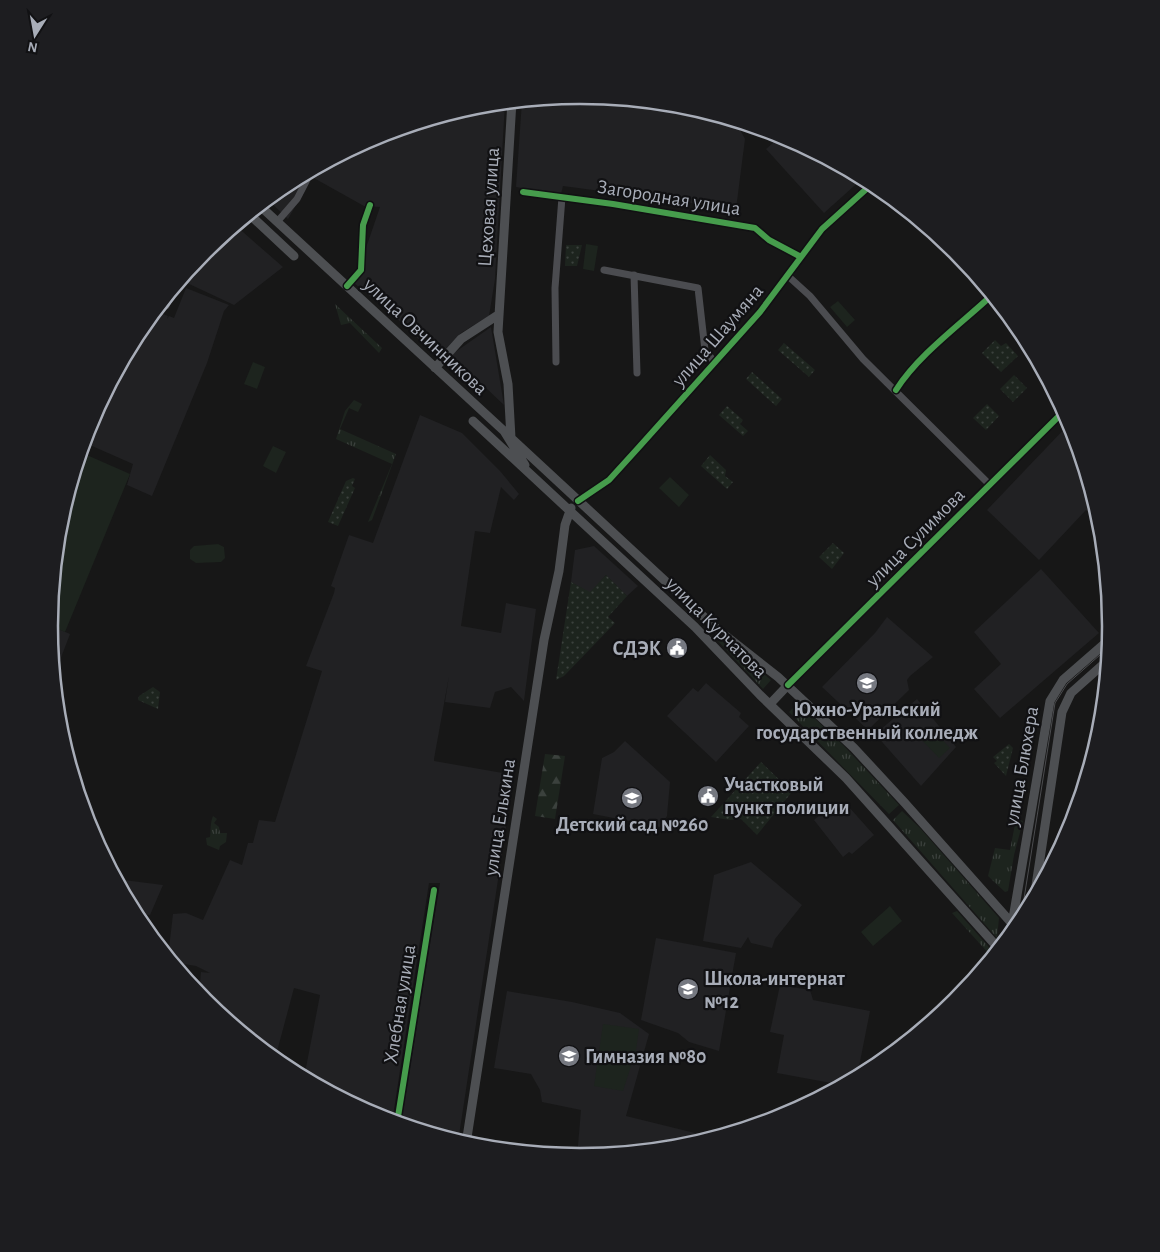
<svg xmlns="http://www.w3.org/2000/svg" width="1160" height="1252" font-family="'Alegreya Sans',sans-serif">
<defs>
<pattern id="grass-tufts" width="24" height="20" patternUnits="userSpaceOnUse" patternTransform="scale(1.25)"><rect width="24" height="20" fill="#1d241e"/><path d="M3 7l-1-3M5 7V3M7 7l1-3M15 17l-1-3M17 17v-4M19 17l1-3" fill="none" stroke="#3b413d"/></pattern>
<pattern id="forest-firs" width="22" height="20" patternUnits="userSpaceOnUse" patternTransform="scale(1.25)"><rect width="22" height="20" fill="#1d241e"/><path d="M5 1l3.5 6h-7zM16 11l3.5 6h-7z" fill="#3b413d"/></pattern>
<pattern id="park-dots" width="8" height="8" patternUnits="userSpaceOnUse" patternTransform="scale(1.25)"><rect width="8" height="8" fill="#1d241e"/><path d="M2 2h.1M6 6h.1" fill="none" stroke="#3b413d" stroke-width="1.8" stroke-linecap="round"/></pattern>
</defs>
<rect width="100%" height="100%" fill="#171717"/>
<path fill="#212123" d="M580,95L684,105L735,120L745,139L736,209L563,186L561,194L516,187L522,101Z
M505,102L495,279L489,316L461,333L438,357L392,314L354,283L380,207L364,206L312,177L288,219L267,199L285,184L377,135L477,105Z
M782,135H784L863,178L824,213L766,149Z
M235,225L283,267L234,305L185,282L193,264L205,250Z
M186,288L229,305L224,311L207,363L152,496L127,485L133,464L83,442L89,422L138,331L155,311L168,316L167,319L169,316L174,318Z
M491,327L504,405L451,355Z
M420,415L462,433L500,471L519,494L514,500L501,487L490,533L475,531L461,626L501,633L506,603L536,609L524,701L511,687L495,692L490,708L445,702L449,676L434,759V761L514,775L458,1142L401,1124L440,883H429L392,1122L376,1117L304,1078L320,995L294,988L275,1059L199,995L201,972L210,973L196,966L172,962L168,957L173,914L186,913L203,920L230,860L242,865L248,843H253L259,820L275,822L322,671L306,666L334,593L335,588L331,586L349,535L373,543Z
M1071,422L1101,525L1086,510L1039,560L987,510Z
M594,546L638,586L627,596L606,575L590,593L571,582L575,550Z
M1041,569L1099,633L1000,718L974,689L1001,664L974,632Z
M887,617L933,657L910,676L907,680L909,690L868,730L822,687L875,633Z
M49,625L70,634L54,676L49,626Z
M706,683L741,713L739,717L749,726L716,762L667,716L693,688L698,692Z
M917,699L956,747L921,786L875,734Z
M625,741L670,782L667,816L660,827L593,814L602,758L614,752Z
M834,802L848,806L874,835L852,854L849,852L843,857L814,820Z
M751,862L802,905L775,939L772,948L751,943L748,937L741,948L703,941L714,875Z
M116,879L163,885L150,915L134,913Z
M656,938L736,953L719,1051L689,1042L678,1033L641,1020Z
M780,985L810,990L813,1000L870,1011L857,1077L842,1085L777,1073L784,1035L770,1032Z
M507,991L572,1002L620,1013L649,1034L626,1116L699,1134L694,1144L683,1147L577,1157L581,1110L542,1102L540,1090L531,1074L494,1068Z"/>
<path fill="url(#grass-tufts)" d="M335,304L382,348L379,353L350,323L341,325Z
M354,400L362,404L358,412L349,408L340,429L396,454L372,520L368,522L392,464L336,439L345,411Z
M718,638L771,680L763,689L717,640Z
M798,703L843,745L899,805L889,814L789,712Z
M902,811L920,828L999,918L997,938L893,820Z
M213,816L217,819L214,823L219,827L220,833H227L226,842L220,846L219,850L207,845L206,838L210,837C211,829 210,824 213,816Z
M1016,819L1023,821L1014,855L1008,891L1005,892L988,876L995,848L1010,850Z
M957,911L994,953L991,956L952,913Z"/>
<path fill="url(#forest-firs)" d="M545,754L565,756L555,819L535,816Z"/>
<path fill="url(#park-dots)" d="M566,245H582L577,266H565Z
M995,340L1001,346L1006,343L1018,356L1001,372L982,353Z
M784,343L815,370L809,377L778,350Z
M752,372L782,399L776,406L746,379Z
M1014,375L1027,388L1013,402L1000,389Z
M987,404L999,416L986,430L973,418Z
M727,406L743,420L740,424L748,431L743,436L719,415Z
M710,455L726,470L725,476L733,482L727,489L701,466Z
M353,478L355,479L352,486L355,488L338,526L328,522L346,481Z
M833,543L844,553L832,569L819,557Z
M606,575L627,596L608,617L615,623L564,676L556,680L571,582L590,592Z
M153,687L160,692L158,709L138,700L139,696Z
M1009,744L1013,748L1006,776L994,763L997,761L993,757Z
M761,762L792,792L757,835L741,819L730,820L711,817Z"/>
<path fill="#1d241e" d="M586,244L598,246L594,271L583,269Z
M838,301L855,320L847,327L830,307Z
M253,362L265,367L257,389L244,384Z
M273,446L286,452L276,473L263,466Z
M80,452L130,474L65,632L49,625L59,522Z
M670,477L689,495L679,507L659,488Z
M218,544L224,547L225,558L221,562L196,563L190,559V550L194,546Z
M930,727L950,748L939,758L919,737Z
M890,906L902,921L873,946L861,932Z
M603,1024L639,1029L636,1050L623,1091L594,1086Z"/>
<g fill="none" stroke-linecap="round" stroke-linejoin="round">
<path stroke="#4b4c50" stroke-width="7" d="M523,192L613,204L755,228L769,240L801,257
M277,222L297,199L312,170
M604,270L698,288L705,350L715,363
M634,275L637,373
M788,276L810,296L863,359L990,485
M347,286L361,270L363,225L370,205
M159,305L166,306L174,287
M556,362L555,288L562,197
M896,390C919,354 961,324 992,295
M578,501L609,480L639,447L760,312L822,229L873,183
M788,685L1064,411
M192,987H200
M397,1123L434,890"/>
<path stroke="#4d4f52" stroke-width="9" d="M512,101L498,332L508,384L511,438L717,629L778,677L854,748L904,802L1016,928
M259,205L504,431L525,465
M249,214L294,256
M435,368L461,339L498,315
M473,421L695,627L760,695L846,778L999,949
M770,704L788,685
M1034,899L1062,712L1071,693L1108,660
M1010,936L1050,701L1063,680L1110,639
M466,1144L544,640L559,571L565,525L571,508"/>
<path stroke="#4b4c4f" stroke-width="1" d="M1020,924L1055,703L1067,684L1109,647"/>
<g stroke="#111113" stroke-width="9">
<path id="cycleway" d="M523,192L613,204L755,228L769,240L801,257
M347,286L361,270L363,225L370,205
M896,390C919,354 961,324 992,295
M578,501L609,480L639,447L760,312L822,229L873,183
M788,685L1064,411
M397,1123L434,890"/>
</g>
<use href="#cycleway" stroke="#469c4c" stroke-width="6"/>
</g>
<defs>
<g id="civic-disc" transform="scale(1.125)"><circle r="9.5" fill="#757880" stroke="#111113"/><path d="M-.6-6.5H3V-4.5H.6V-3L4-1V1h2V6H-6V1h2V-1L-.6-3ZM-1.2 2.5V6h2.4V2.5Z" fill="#fff"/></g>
<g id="university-disc" transform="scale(1.125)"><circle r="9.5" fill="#757880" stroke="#111113"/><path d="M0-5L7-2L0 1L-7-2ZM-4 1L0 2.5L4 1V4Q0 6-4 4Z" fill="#fff"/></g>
<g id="school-disc" transform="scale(1.125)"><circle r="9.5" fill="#757880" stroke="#111113"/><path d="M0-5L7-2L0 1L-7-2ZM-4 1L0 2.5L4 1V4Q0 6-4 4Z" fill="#fff"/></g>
</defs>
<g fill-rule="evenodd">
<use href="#civic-disc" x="677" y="648"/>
<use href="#university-disc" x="867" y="683"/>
<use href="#civic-disc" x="708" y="796"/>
<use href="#school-disc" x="632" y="798"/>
<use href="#school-disc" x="688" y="989"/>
<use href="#school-disc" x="569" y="1056"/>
</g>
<g text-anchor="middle" stroke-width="4.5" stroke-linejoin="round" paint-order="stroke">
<g font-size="20" fill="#a8adb8" stroke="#111113">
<text transform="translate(669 197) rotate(9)" y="7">Загородная улица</text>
<text transform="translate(488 207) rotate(-86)" y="7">Цеховая улица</text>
<text transform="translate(717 335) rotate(-49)" y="7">улица Шаумяна</text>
<text transform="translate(426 336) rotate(43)" y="7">улица Овчинникова</text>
<text transform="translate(915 537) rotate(-45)" y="7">улица Сулимова</text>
<text transform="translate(717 627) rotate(45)" y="7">улица Курчатова</text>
<text transform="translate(1021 766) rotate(-80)" y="7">улица Блюхера</text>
<text transform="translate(499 817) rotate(-81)" y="7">улица Елькина</text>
<text transform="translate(399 1004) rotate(-81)" y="7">Хлебная улица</text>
</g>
<g font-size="20" font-weight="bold" fill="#a8adb8" stroke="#111113" text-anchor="start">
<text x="661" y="655" text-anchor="end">СДЭК</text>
<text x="867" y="716" text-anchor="middle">Южно-Уральский<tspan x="867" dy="23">государственный колледж</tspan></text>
<text x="724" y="791">Участковый<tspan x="724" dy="23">пункт полиции</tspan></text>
<text x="632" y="831" text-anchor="middle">Детский сад №260</text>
<text x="704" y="985">Школа-интернат<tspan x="704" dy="23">№12</tspan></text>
<text x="585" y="1063">Гимназия №80</text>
</g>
</g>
<path d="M0 0H1160V1252H0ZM58 626a522 522 0 1 1 1044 0a522 522 0 1 1-1044 0Z" fill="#1d1d20" fill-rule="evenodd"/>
<path fill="none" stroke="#a8adb8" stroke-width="2.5" d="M58 626a522 522 0 1 1 1044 0a522 522 0 1 1-1044 0Z"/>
<g transform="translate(35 35) rotate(191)" stroke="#111113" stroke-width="4" paint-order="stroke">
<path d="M0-4L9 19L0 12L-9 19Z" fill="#a8adb8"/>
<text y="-8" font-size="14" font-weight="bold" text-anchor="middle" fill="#a8adb8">N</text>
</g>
</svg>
